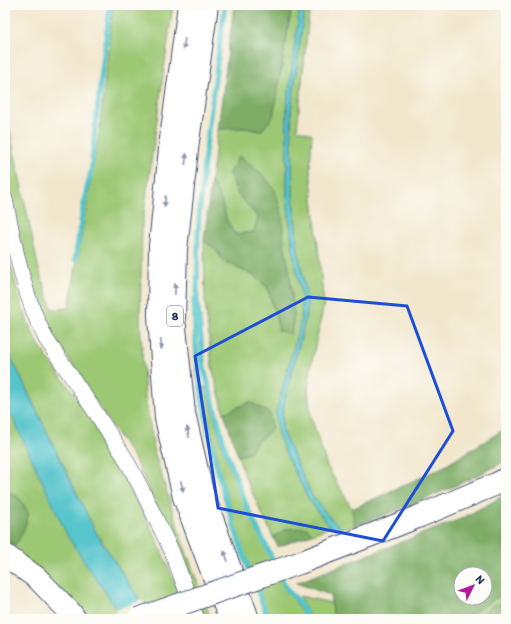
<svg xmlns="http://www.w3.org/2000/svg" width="511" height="624" font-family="Itim,sans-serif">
<rect width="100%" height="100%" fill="#fdfcf7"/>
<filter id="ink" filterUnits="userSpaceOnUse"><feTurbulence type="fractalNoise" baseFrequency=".025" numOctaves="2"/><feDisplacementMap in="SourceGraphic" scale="8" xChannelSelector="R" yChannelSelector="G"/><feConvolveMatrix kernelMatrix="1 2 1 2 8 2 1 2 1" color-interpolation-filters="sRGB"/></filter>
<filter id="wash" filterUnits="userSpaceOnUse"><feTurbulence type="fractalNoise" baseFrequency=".012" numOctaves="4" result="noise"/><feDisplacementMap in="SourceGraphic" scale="16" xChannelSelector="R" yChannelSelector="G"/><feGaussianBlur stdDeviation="0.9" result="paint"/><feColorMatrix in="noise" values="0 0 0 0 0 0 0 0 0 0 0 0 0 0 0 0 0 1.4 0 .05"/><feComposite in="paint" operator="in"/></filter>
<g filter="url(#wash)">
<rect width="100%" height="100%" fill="#f2e7cd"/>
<path fill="#9cc773" stroke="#5c7b68" d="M113,5H173L142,227L140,320L145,397L155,455L183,543L211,619H205L176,548L135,460L103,413L47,325L31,286L5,168V107L39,270L52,309L69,308L99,133Z
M292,5H300L287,106V196L293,252L302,298L301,320L276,413L277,431L285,452L309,500L330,527L312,534L307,528L287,529L273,537L246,480L238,456L250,453L256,442L265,436L261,409L250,402L224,413L212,367L205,302L204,240L217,251L223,261L253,275L267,287L275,313L279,331L294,315L289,270L284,243L237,193L258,217L254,232L235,235L227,221L220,197L211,181L218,129L245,128L261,131L281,71Z
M305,5H310L297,129L312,134L310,168L324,304L311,366L308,391L311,417L327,466L352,509L355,526L341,528L331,519L312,496L282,431V415L286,394L304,326L307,299L298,251L293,196L291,111Z
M5,242C13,273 22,316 38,343C52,368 72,389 88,412C98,427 107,443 116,459C145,510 168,564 189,619H152L95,531L5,345Z
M202,387H206L223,450L246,508L287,592L295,601L305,619H269L241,544L219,468Z
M5,401L32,457L123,619H84L5,545V539L15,545L20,499L5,489Z
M506,592V602L492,606L478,619H463Z
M300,596L332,603L334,619H311L300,599Z"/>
<path fill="#7dac65" stroke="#4c6e62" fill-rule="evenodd" d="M234,5H292L273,117L261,131L245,128L218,129Z
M239,156L262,174L275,190L282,215L284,243L289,270L294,315L291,334L279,331L275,313L267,287L253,275L223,261L217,251L204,240L211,181L220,197L227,221L235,234L254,232L258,217L237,193L229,173Z
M250,402L270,413L272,429L256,442L250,453L238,456L224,413Z
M506,428V461C458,487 406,507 355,526L352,509L445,466Z
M5,489L20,499L29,514L22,534L15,545L5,539Z
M506,494V592L463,619H334L330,595L296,583L463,518ZM461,574H485V598H461Z
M307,528L312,534L278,547L273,537L287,529Z
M506,602L496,619H478L492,606Z"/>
<path fill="#57c5cc" stroke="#397a95" d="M300,5H305L291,111L293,196L298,251L307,299V312L286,394L282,415V431L312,496L331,519L341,528L340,530L330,527L309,500L285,452L277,431L276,413L301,320L302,299L293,252L287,196V106Z
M5,345L95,531L152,619H123L68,537L5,401Z"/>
<path fill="#f2e7cd" d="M142,600L154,619H120L114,610Z"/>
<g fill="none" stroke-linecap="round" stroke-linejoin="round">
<path stroke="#57c5cc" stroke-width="5" d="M225,5L204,162L198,231L197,297L204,368L226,451L247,507L276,566
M75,260L84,201L91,171L95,128L110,5
M194,299C194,393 218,487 251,575
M280,575L288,591L297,599L308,619
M255,584L268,619"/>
</g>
</g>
<g filter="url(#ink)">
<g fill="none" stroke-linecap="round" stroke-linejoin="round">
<g stroke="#3b4b6f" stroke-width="16">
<path id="minor" d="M5,199C15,247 23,295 46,339L94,410L124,456L139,484L172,552L197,619"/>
</g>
<g stroke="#3b4b6f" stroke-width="24">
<path id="primary" d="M302,562L420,516L496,484L506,479"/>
</g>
<g stroke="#3b4b6f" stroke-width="24">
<path id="motorway" d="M189,5L171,139L160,246L159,316L166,418L184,497L230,619
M207,5L188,141L176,249L174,319L184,413L201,488L248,619
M5,555L37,578L70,612L75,619"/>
</g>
<use href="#minor" stroke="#fff" stroke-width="15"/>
<use href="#primary" stroke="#fff" stroke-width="22"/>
<use href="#motorway" stroke="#fff" stroke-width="22"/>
<g stroke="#3b4b6f" stroke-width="24" stroke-linecap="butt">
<path id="primary-bridge" d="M138,619L302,562"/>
</g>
<use href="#primary-bridge" stroke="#fff" stroke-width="22"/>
</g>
<defs><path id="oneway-solid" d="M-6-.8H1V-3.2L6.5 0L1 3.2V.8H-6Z"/></defs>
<g fill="#8d97ae">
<use href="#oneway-solid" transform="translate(184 44) rotate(98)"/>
<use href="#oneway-solid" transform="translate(186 159) rotate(-83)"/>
<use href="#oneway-solid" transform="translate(165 201) rotate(96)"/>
<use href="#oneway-solid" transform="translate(175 289) rotate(-89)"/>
<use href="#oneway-solid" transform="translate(161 344) rotate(86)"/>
<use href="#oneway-solid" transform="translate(188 432) rotate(-103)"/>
<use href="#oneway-solid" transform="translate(182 486) rotate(77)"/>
<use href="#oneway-solid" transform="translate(226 556) rotate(-110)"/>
</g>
</g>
<path fill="none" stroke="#1d4ed8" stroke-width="3" stroke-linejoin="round" d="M308,297L407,306L453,431L383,541L218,508L195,356Z"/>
<g text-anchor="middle" stroke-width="3" stroke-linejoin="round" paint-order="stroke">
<rect fill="#fdfcf7" stroke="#5f6c8c" stroke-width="1" x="167" y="306" width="16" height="20" rx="3"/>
<g font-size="12" font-weight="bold" fill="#1b2f5e">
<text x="175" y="320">8</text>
</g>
</g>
<rect width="511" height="624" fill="none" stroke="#fdfcf7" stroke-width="20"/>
<g transform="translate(473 586) rotate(48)"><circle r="19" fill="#fdfcf7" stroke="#a3aaba"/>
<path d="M0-3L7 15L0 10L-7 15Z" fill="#b5179e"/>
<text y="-6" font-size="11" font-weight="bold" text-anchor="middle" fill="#1b2f5e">N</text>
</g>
</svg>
